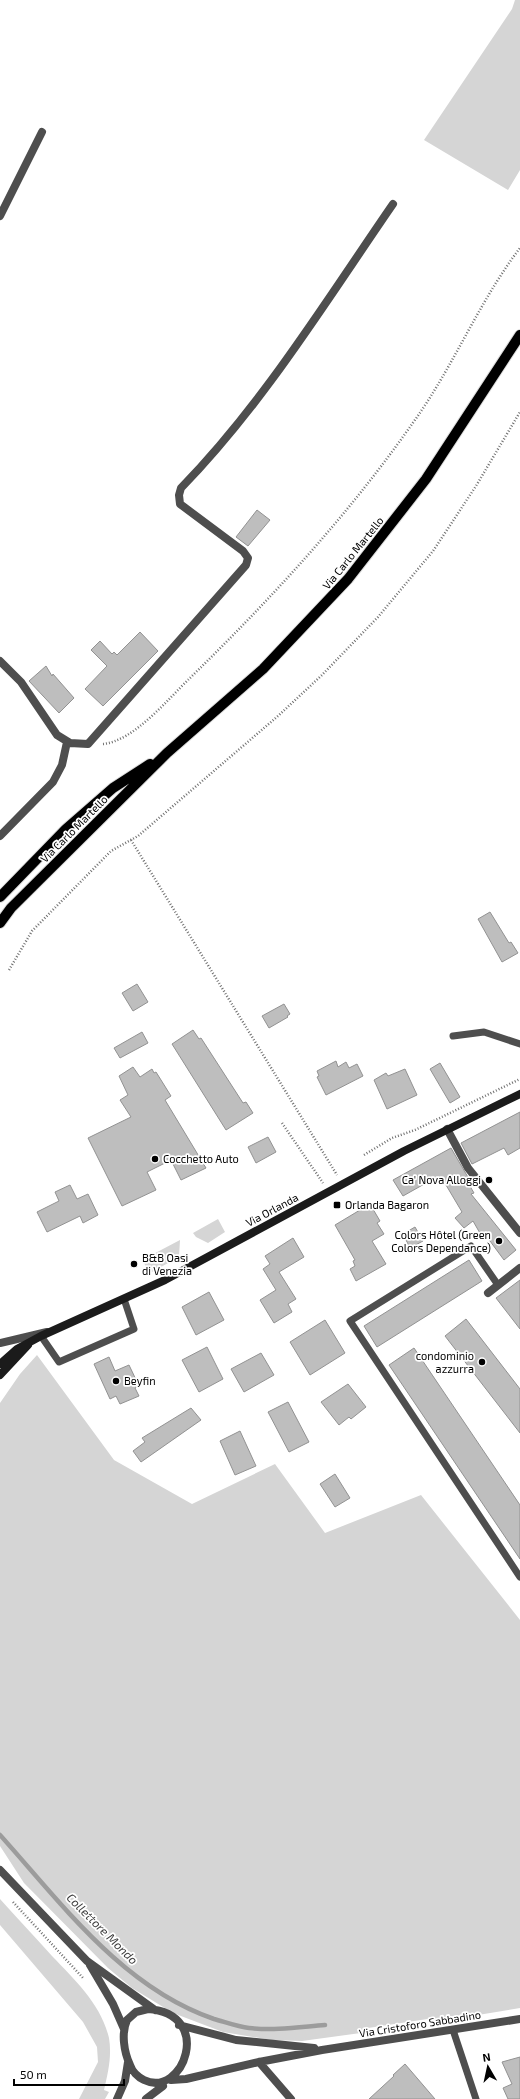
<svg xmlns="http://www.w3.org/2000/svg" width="520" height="2099" font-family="'Exo 2',sans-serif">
<rect width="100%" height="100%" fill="#fff"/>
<path fill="#d5d5d5" d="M515,0H520V170L508,190L424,140L512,9Z
M218,1219L225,1232L208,1243L196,1237L193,1233Z
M180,1240L179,1257L150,1273L142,1260Z
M37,1355L114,1460L192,1504L275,1464L325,1533L421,1495L520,1620V2008L435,2022L434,2018L368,2028V2032L302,2041L272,2040L223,2032L173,2013L132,1988L108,1968L24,1883L0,1846V1403L20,1374Z
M0,1899C17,1918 35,1937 52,1956C75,1980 101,2004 109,2038C112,2056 108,2073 104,2090L109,2092L105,2099H79L98,2062L97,2047L83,2022L0,1925Z"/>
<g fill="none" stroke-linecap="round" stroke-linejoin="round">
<path stroke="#9c9c9c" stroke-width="4.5" d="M0,1835C62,1904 123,1988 214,2019C225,2022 238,2027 249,2028C275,2031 300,2027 325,2025"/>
</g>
<path fill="#bebebe" stroke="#929292" d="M257,510L270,520L248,546L236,537Z
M140,632L158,651L103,706L85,689L107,666L91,650L100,641L112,654L114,652L117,655Z
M46,666L52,676L53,674L74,698L59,713L29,681Z
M490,912L509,943L511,942L518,953L502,962L478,919Z
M137,984L148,1002L133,1011L122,993Z
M284,1004L290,1014L287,1016L288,1017L269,1028L262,1016Z
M193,1030L199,1039L201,1038L243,1103L246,1102L253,1113L226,1130L172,1044Z
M142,1032L148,1043L120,1058L114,1048Z
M336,1061L338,1067L346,1062L349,1068L357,1064L363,1076L326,1095L317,1077L319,1076L317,1071Z
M440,1063L460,1097L450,1103L430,1069Z
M133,1067L140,1077L152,1069L154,1073L156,1072L171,1096L165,1100L206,1168L181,1180L171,1160L147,1172L156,1190L122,1206L88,1138L131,1117L120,1100L128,1095L119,1076Z
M405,1069L417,1095L387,1109L374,1080L386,1073L388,1076Z
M520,1112V1148L508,1155L504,1148L472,1164L461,1143Z
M268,1137L276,1152L256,1163L248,1147Z
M451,1148L469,1179L467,1181L474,1193L471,1194L516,1250L504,1260L484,1233L481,1235L473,1221L464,1228L455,1218L462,1212L443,1180L438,1183L435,1178L403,1196L393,1180Z
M70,1185L77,1199L88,1194L98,1215L83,1223L80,1216L47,1232L37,1212L59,1201L55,1192Z
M370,1204L380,1221L377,1223L384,1234L372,1241L386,1264L356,1281L350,1269L355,1266L353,1261L355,1260L335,1225Z
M415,1227L423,1241L410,1248L403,1234Z
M293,1238L304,1257L279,1272L296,1299L288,1304L292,1312L274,1323L260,1300L276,1290L263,1269L270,1264L265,1256Z
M469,1260L482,1281L377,1347L364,1326Z
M520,1280V1329L496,1298Z
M209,1292L224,1320L196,1335L182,1307Z
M466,1319L520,1389V1433L445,1336Z
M325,1320L345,1353L310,1375L290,1342Z
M207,1347L223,1379L199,1392L182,1360Z
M414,1348L520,1505V1559L389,1365Z
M261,1353L274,1375L244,1392L231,1369Z
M109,1357L115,1371L129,1365L139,1386L135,1388L139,1396L120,1404L116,1396L110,1399L94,1364Z
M348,1384L366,1407L351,1419L349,1417L339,1425L321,1402Z
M288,1402L309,1442L289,1452L268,1412Z
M191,1408L201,1420L141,1462L133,1451L145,1442L142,1438Z
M240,1431L256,1466L235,1475L220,1441Z
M335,1474L350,1498L335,1507L320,1484Z
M520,2057V2099H508L503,2088L512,2084L502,2062Z
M405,2064L435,2099H369L394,2076L393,2075Z"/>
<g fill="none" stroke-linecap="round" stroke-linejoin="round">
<g stroke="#dbdbdb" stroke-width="12">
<path id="primary" d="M0,897L66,829L113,788L150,764
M0,923L11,908L167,753L263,669L348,579L426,479L520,335"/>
</g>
<path stroke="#707070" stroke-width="2.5" stroke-dasharray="1 2" stroke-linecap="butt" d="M103,744C134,741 168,699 190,678C273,597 351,512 417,417C455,363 480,300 520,248
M131,840L337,1175
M9,970L32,931L111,851L138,836L278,716L322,675L378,617L433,551L476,486L520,412
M282,1123L323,1183
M364,1155L392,1138L415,1130L520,1079
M13,1902L84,1979"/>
<path stroke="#4e4e4e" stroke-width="7" d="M453,1036L484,1032L520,1044
M498,1285L471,1246L350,1321L520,1577
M41,1336L59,1362L134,1329L124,1299
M453,2030L476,2099"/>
<path stroke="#4e4e4e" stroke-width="8" d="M0,216L42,132
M0,661L21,682L57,735L70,743L88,744L246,565L248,558L243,551L180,504L179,495L181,488C263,404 326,301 393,204
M0,836L53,782L62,765L67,742
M447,1129L468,1168L520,1233
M488,1293L520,1268
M0,1343L47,1332
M0,1870L87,1961L155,2010
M90,1965L113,2004L124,2029
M148,2009C215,2014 183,2099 144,2080C138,2077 132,2071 130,2065C124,2052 121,2033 127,2020L136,2012Z
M179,2025L236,2040L314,2048
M259,2062L291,2099
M171,2080L186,2079L259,2062L322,2050L520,2019
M117,2099L125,2081L128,2062
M146,2099L163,2086"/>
<path stroke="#1b1b1b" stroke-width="8" d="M0,1364L17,1349L41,1336L165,1280L404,1151L520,1094
M0,1375L28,1345"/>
<use href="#primary" stroke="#000" stroke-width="10"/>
</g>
<g fill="#000" stroke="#fff" stroke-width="1.5">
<circle cx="155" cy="1159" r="4"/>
<circle cx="489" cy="1180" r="4"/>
<rect x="333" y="1201" width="8" height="8" rx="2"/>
<circle cx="499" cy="1241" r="4"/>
<circle cx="134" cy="1264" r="4"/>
<circle cx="482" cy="1362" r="4"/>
<circle cx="116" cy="1381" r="4"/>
</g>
<g text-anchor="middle" stroke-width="3.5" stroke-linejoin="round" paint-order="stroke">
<g font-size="11" fill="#000" stroke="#fff">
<text transform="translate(353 553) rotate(-51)" y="4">Via Carlo Martello</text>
<text transform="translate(74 829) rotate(-45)" y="4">Via Carlo Martello</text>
<text transform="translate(272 1210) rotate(-28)" y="4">Via Orlanda</text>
<text transform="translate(420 2024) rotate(-9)" y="4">Via Cristoforo Sabbadino</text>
</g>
<g font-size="11" fill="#000" stroke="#fff" text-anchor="start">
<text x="163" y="1163">Cocchetto Auto</text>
<text x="481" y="1184" text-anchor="end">Ca' Nova Alloggi</text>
<text x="345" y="1209">Orlanda Bagaron</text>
<text x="491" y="1239" text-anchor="end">Colors Hôtel (Green<tspan x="491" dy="13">Colors Dependance)</tspan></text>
<text x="142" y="1262">B&amp;B Oasi<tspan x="142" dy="13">di Venezia</tspan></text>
<text x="474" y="1360" text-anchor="end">condominio<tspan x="474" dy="13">azzurra</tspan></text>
<text x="124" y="1385">Beyfin</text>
</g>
<g font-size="12" font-style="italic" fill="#3d3d3d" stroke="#fff">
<text transform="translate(102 1929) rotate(45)" y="4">Collettore Mondo</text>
</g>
</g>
<g transform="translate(488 2067) rotate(351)" stroke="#ffffff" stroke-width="3" paint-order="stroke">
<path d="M0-3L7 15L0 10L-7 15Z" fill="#000000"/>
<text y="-6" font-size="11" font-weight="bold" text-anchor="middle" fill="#000000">N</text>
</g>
<path d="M14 2079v6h110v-6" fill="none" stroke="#000000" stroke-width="2"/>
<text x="20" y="2079" font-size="12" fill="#000000" stroke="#ffffff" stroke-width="3" paint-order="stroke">50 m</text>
</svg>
